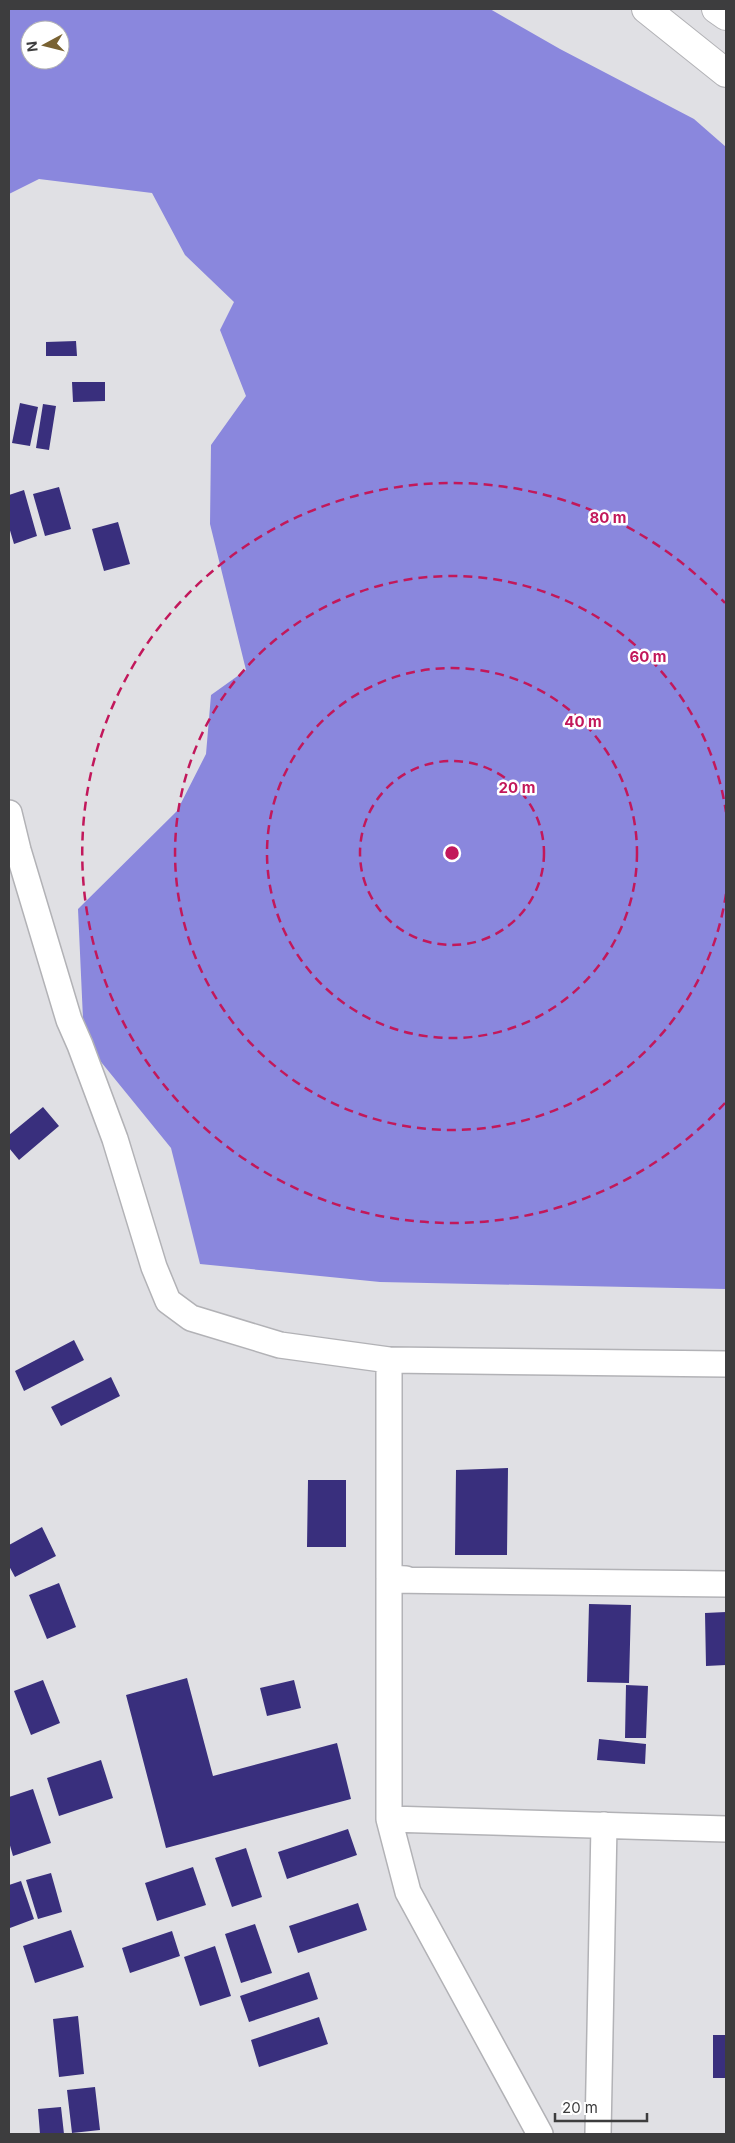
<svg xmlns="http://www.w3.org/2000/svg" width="735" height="2143" font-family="Inter,sans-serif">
<rect width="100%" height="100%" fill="#e0e0e4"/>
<path fill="#8a87dd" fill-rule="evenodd" d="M9,9H490L560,49L694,119L726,147V1289L380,1282L200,1264L171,1148L84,1041L78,909L177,811L206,754L211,695L246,670L210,524L211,445L246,396L220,330L234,302L185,255L152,193L39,179L9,194ZM30,30H60V60H30Z"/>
<path fill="#392f7d" d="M76,341L77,356H46V342Z
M72,382H105V401L73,402Z
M20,403L38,407L30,446L12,443Z
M43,404L56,406L49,450L36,448Z
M59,487L71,529L45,536L33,494Z
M24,490L37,536L14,544L9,527V495Z
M118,522L130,564L104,571L92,529Z
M43,1107L59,1126L19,1160L9,1148V1135Z
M74,1340L84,1360L24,1391L15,1371Z
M111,1377L120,1396L61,1426L51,1407Z
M508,1468L507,1555H455L456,1470Z
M308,1480H346V1547H307Z
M42,1527L56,1556L15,1577L9,1566V1545Z
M59,1583L76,1627L47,1639L29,1595Z
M589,1604L631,1605L629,1683L587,1682Z
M726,1612V1665L706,1666L705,1613Z
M187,1678L213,1776L337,1743L351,1799L166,1848L126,1695Z
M43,1680L60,1723L31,1735L14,1691Z
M294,1680L301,1708L267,1716L260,1688Z
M626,1685L648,1686L646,1738H625Z
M599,1739L646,1744L645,1764L597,1760Z
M101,1760L113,1798L59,1816L47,1778Z
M33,1789L51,1843L13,1856L9,1842V1797Z
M348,1829L357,1855L287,1879L278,1852Z
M246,1848L262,1897L232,1907L215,1858Z
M193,1867L206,1905L157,1921L145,1883Z
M51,1873L62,1912L38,1919L26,1880Z
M21,1881L34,1919L10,1928L9,1885Z
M358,1903L367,1930L298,1953L289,1926Z
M255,1924L272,1973L241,1983L225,1934Z
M71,1930L84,1967L35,1983L23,1946Z
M172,1931L180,1956L130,1973L122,1948Z
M215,1946L231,1996L200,2006L184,1957Z
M309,1972L318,1999L249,2022L240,1996Z
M78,2016L84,2074L59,2077L53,2019Z
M319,2017L328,2044L259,2067L251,2040Z
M713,2035H726V2078H713Z
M95,2087L100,2130L72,2133L67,2090Z
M61,2107L64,2134H40L38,2109Z"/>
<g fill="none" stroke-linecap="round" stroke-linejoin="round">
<g stroke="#b2b2b6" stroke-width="28">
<path id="street" d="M9,813L18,850L69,1020L80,1045L115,1139L154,1267L168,1301L191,1318L280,1345L389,1360L726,1364
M389,1360V1578L406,1579
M389,1819L726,1829
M540,2134L408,1892L389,1819V1580L726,1584
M598,2134L604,1825"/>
</g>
<g stroke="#b2b2b6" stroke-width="30">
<path id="secondary" d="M646,9L726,73
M716,9L726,16"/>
</g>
<use href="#street" stroke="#fff" stroke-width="25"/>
<use href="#secondary" stroke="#fff" stroke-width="28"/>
</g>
<g fill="none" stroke="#c2185b" stroke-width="2.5" stroke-dasharray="9 6">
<circle cx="452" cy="853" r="92"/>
<circle cx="452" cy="853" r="185"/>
<path d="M726 894A277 277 0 1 1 726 812"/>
<path d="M725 1103A370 370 0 1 1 725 603"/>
</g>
<circle cx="452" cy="853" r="8" fill="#c2185b" stroke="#fff" stroke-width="2.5"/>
<g font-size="15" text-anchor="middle" font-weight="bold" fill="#c2185b" stroke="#fff" stroke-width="5" stroke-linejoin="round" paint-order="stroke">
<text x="608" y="523">80 m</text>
<text x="648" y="662">60 m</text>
<text x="583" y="727">40 m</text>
<text x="517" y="793">20 m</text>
</g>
<rect width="735" height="2143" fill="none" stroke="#3d3d3e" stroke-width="20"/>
<g transform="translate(45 45) rotate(263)"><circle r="24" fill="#ffffff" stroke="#b1b1b2"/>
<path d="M0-4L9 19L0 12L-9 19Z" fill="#796232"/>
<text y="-8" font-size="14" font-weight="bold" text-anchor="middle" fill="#3d3d3e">N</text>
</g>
<path d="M555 2113v8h92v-8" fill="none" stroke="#3d3d3e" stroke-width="2.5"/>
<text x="562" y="2113" font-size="15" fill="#3d3d3e" stroke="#ffffff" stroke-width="4" paint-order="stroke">20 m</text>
</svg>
